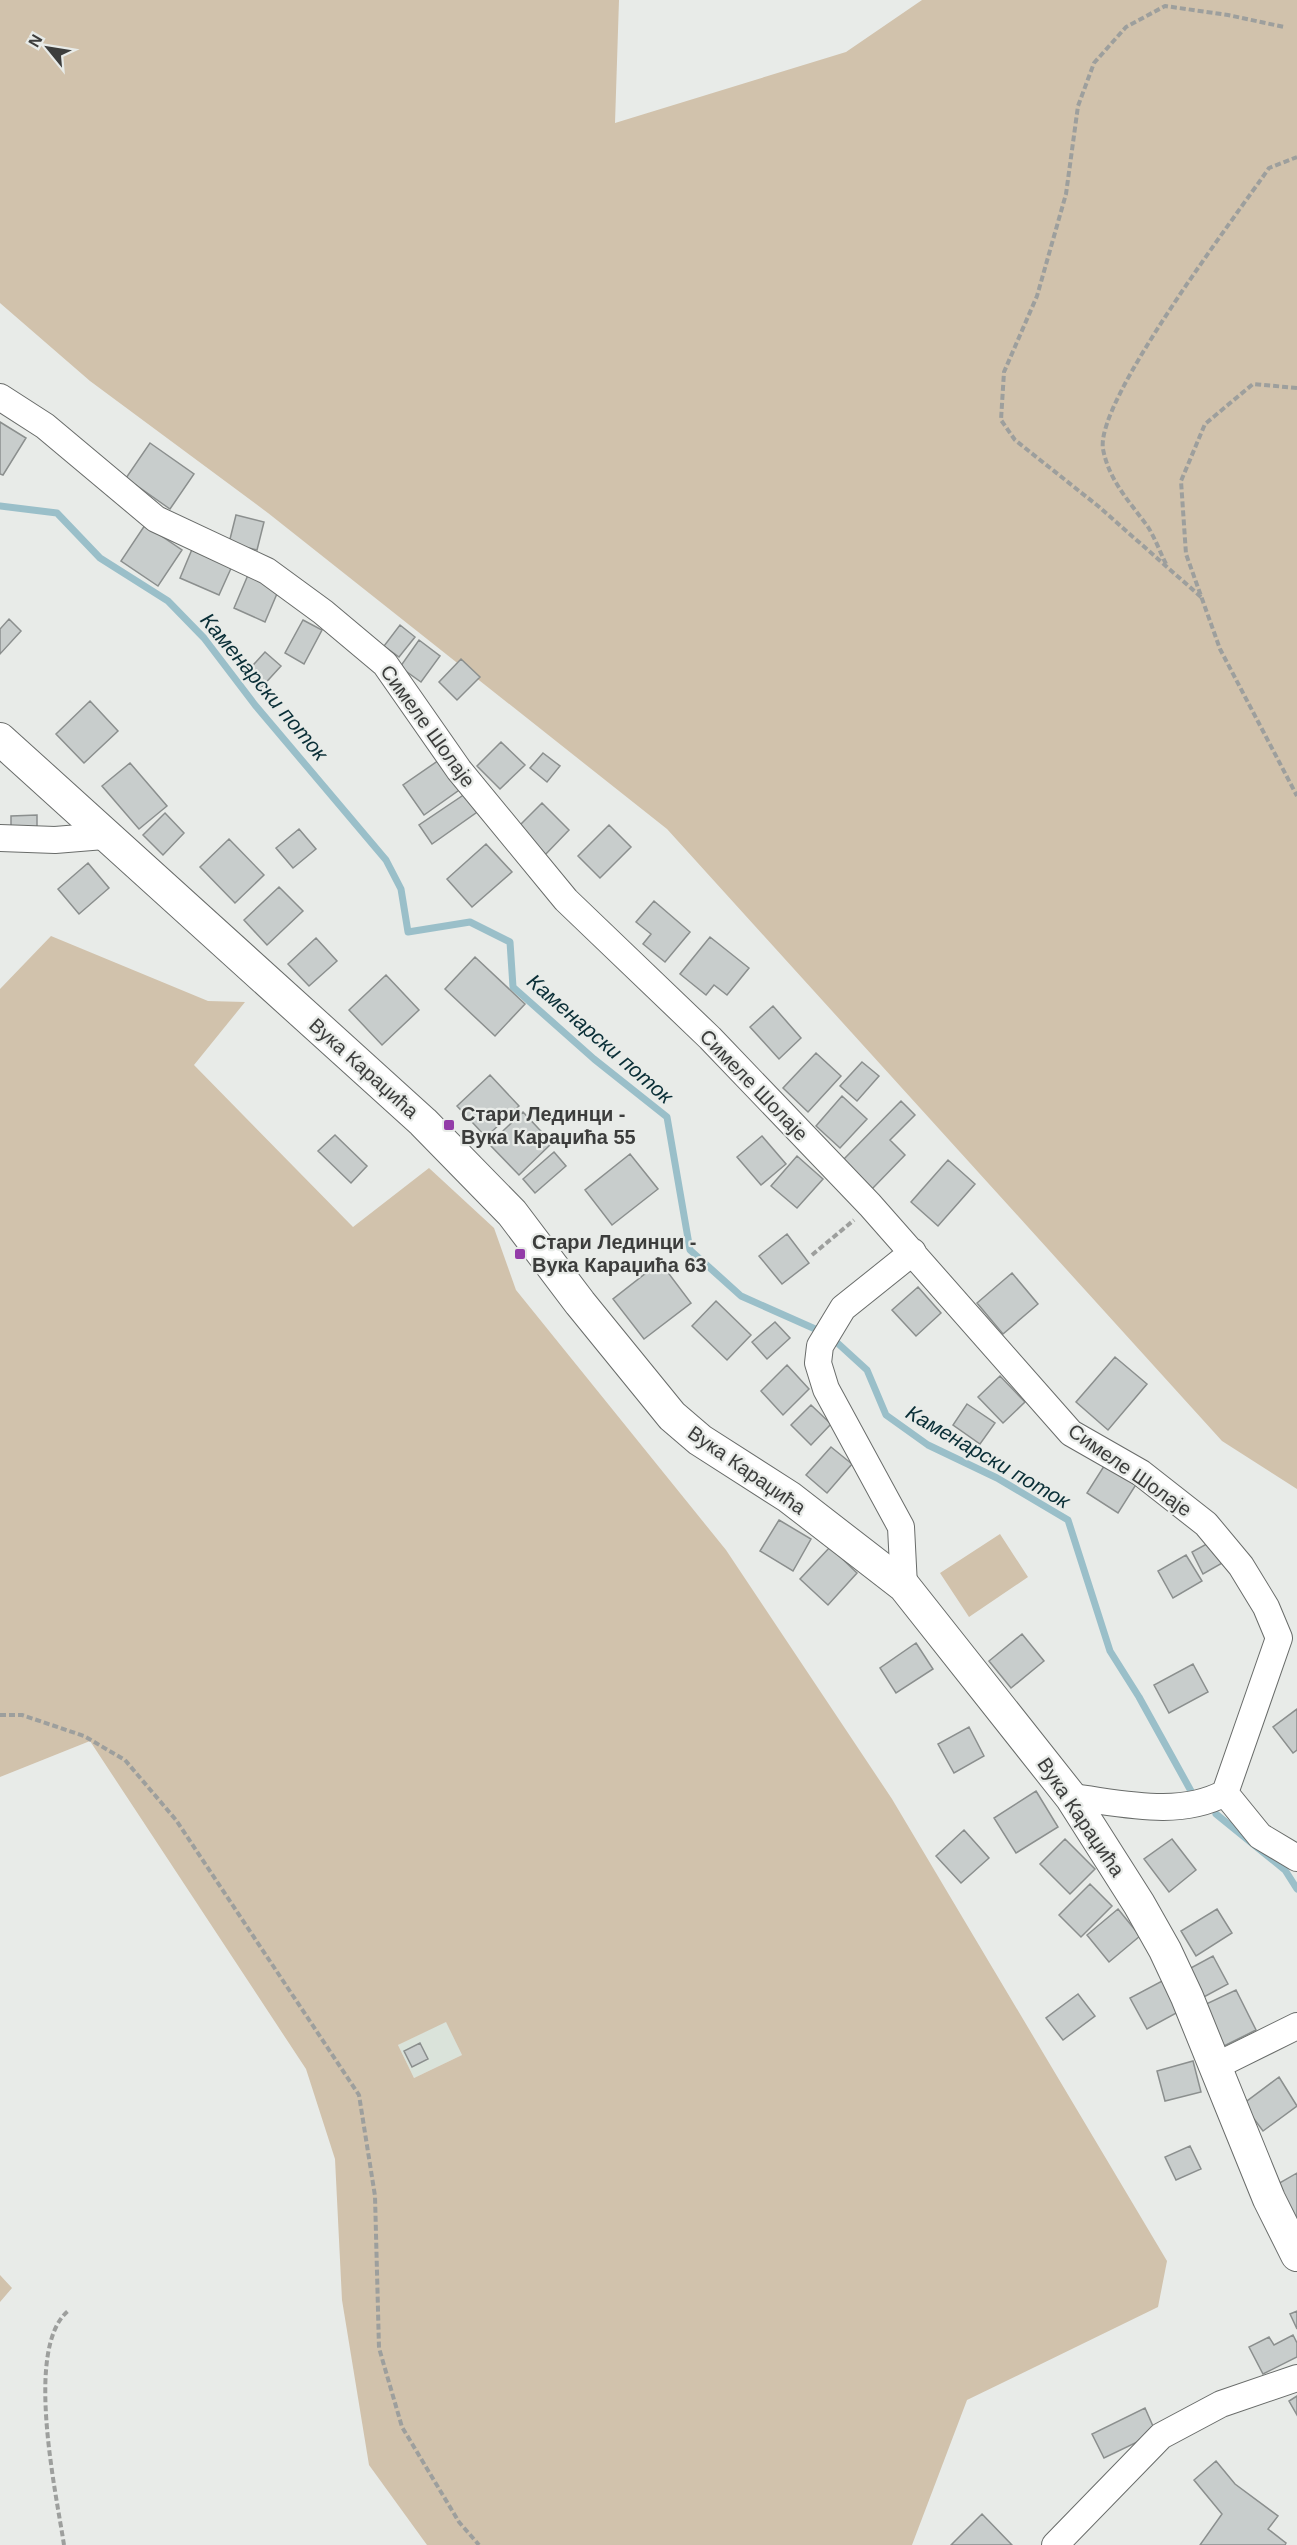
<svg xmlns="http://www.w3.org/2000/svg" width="1297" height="2545" font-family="Arial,sans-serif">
<rect width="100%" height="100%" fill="#e8ebe8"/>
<path fill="#dae3da" d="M446,2021L462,2055L414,2078L398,2045Z"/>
<path fill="#d1c2ac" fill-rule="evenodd" d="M0,0H619L615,123L846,52L922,0H1297V1489L1222,1441L667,829L268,513L90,381L0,303Z
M51,936L208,1001L245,1002L194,1065L353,1227L429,1168L494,1228L516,1290L726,1550L892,1799L1167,2261L1158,2307L967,2400L912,2545H427L369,2465L342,2300L335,2159L306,2069L90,1741L0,1777V989ZM446,2022L462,2055L414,2078L398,2045Z
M1000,1534L1028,1577L969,1617L940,1573Z
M0,2275L12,2288L0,2302Z"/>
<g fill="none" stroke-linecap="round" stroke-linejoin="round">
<path stroke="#9abfc9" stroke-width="7" d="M0,506L57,513L100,558L168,601L204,638L255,705L386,860L401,889L408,932L470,922L510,942L513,987L594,1059L667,1117L690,1250L741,1296L822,1332
M832,1338L867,1370L886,1415L928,1445L997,1478L1068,1520L1110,1651L1139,1697L1191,1791
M1216,1814L1285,1870L1297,1889"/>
</g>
<path fill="#c8cdcc" stroke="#8b8f8e" stroke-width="1.5" d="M0,422L26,438L3,475L0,474Z
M150,443L194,474L170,509L126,478Z
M236,515L264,522L257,550L229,543Z
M145,525L182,550L158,586L121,561Z
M193,547L233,564L219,595L180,578Z
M248,575L279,589L265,622L234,608Z
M9,619L21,631L0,654V629Z
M303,620L322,630L304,664L285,653Z
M400,625L415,637L399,657L384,646Z
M419,640L440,656L421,682L400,667Z
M265,652L281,666L260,689L244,675Z
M461,659L480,677L457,700L439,682Z
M90,701L118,731L84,763L56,734Z
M501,742L525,765L500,789L477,766Z
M543,753L560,766L547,782L530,768Z
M442,758L462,788L424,815L403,785Z
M130,763L167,806L139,829L102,786Z
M468,792L480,810L432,844L419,825Z
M542,803L569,830L544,856L517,828Z
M165,813L184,833L163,855L143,835Z
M37,815V829L11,830V816Z
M609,825L631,847L600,878L578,856Z
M299,829L316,849L293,868L276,848Z
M229,839L264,875L235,903L200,867Z
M486,844L512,872L472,907L447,879Z
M88,863L109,888L79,914L58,889Z
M279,887L303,911L267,945L244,920Z
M654,901L690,932L665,962L643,944L651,934L636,922Z
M710,937L749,968L727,995L714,985L706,995L680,974Z
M316,938L337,961L309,986L288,964Z
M475,957L525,1004L495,1036L445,989Z
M386,975L419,1010L382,1045L349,1010Z
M773,1006L801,1038L779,1059L750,1027Z
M816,1053L841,1076L808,1112L783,1088Z
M862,1062L879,1076L857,1101L840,1086Z
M490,1075L519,1106L486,1137L457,1106Z
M842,1096L867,1119L840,1148L816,1126Z
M901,1101L915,1115L890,1140L905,1155L872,1189L843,1160Z
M523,1112L552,1143L519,1175L489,1144Z
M335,1135L367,1166L351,1183L318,1151Z
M762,1136L786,1164L761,1185L737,1157Z
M554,1152L566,1166L535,1193L523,1179Z
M630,1154L658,1189L612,1225L585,1190Z
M797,1156L823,1179L797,1208L771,1186Z
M948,1160L975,1184L938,1226L911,1202Z
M787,1234L809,1263L782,1284L759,1256Z
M660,1262L691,1303L644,1339L613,1299Z
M1012,1273L1038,1304L1003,1334L977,1303Z
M918,1287L941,1313L916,1336L892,1310Z
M716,1301L751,1335L727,1360L692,1326Z
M775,1322L790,1338L767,1359L752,1342Z
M1115,1357L1147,1384L1108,1430L1076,1402Z
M787,1365L809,1389L783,1415L761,1391Z
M1000,1376L1025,1402L1003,1423L978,1397Z
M967,1404L995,1423L980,1444L953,1425Z
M811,1405L831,1424L811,1445L791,1425Z
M831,1447L852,1464L827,1493L806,1475Z
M1106,1463L1137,1483L1118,1513L1087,1493Z
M779,1520L811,1539L793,1571L760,1551Z
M1212,1541L1224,1562L1203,1574L1192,1552Z
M830,1547L857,1573L828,1605L800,1579Z
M1186,1555L1202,1581L1173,1598L1158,1571Z
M1022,1634L1044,1661L1011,1688L989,1661Z
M916,1643L933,1669L896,1693L880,1668Z
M1193,1664L1208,1692L1169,1713L1154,1685Z
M1297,1709V1750L1293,1753L1273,1727Z
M969,1727L984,1756L954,1773L938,1744Z
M1036,1791L1058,1827L1016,1853L994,1818Z
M964,1830L989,1858L961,1883L936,1856Z
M1065,1839L1095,1869L1070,1894L1040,1864Z
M1172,1839L1196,1870L1169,1892L1144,1859Z
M1090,1884L1112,1906L1081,1937L1059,1915Z
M1118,1909L1140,1936L1109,1962L1087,1935Z
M1217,1909L1232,1933L1196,1956L1181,1931Z
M1213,1956L1228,1984L1202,1998L1187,1970Z
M1164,1980L1180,2011L1147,2029L1130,1998Z
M1236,1990L1256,2030L1224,2046L1204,2005Z
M1078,1994L1095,2016L1063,2040L1046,2018Z
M420,2043L428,2059L412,2067L404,2051Z
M1193,2061L1201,2092L1165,2101L1157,2071Z
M1279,2077L1297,2106L1263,2131L1243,2104Z
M1190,2146L1201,2169L1176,2180L1165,2157Z
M1297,2173V2224L1276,2185Z
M1297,2311V2329L1290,2314Z
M1293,2335L1297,2343V2357L1263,2374L1249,2347L1269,2337L1274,2345Z
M1297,2396V2415L1289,2401Z
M1145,2408L1156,2433L1104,2458L1092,2434Z
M1216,2461L1235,2484L1278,2516L1268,2529L1286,2543L1285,2545H1200L1222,2514L1194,2480Z
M982,2514L1012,2545H951Z"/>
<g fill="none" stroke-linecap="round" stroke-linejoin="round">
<g stroke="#696c6a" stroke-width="28">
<path id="minor" d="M0,397L45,426L156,519L267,571L323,612L385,664L459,770L566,900L710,1038L870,1205L1071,1433L1141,1473L1206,1524L1241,1566L1266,1607L1279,1638L1225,1793
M0,838L55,840L104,836
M904,1586L901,1527L826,1389L818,1363L820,1346L843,1308L913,1252
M1225,1793L1260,1836L1297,1858
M1071,1797C1122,1803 1178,1818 1225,1793
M1216,2066L1297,2026
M1055,2545L1161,2436L1221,2404L1297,2378"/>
</g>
<g stroke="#696c6a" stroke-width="34">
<path id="tertiary" d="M0,739L423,1122L512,1213L580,1303L672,1416L700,1440L789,1497L904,1586L1071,1797L1139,1904L1165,1950L1187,1997L1269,2199L1297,2255"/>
</g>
<path stroke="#9d9f9d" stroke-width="4" stroke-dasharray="6 3" stroke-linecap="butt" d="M1297,388L1253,384L1205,424L1181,481L1186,554L1220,649L1297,796
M1166,564C1160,552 1155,538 1148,527C1130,502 1109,481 1103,449C1095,401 1236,216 1269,168L1297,157
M1201,597L1098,506L1015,440L1001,420L1004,372L1037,296L1066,194L1078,106L1094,63L1126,27L1165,6L1228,15L1284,27
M812,1255L854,1220
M0,1715H22L84,1736L125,1760L176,1820L359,2095L375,2196L379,2348L402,2427L459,2522L479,2545
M64,2545C56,2492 24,2348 68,2311"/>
<use href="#minor" stroke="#fff" stroke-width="26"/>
<use href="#tertiary" stroke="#fff" stroke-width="32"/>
</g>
<g fill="#933ca8" stroke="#e8ebe8" stroke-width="2">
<rect x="443" y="1119" width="12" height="12" rx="3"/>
<rect x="514" y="1248" width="12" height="12" rx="3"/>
</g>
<g text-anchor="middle" stroke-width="4.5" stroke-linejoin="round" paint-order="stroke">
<g font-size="20" fill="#3c3d3c" stroke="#e8ebe8">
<text transform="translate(428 726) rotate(54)" y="7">Симеле Шолаје</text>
<text transform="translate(364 1068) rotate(42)" y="7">Вука Караџића</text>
<text transform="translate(754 1085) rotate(46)" y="7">Симеле Шолаје</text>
<text transform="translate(747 1470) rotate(35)" y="7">Вука Караџића</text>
<text transform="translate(1130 1470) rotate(35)" y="7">Симеле Шолаје</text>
<text transform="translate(1081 1817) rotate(56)" y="7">Вука Караџића</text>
</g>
<g font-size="20" font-weight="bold" fill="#3c3d3c" stroke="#e8ebe8" text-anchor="start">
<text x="461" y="1121">Стари Лединци -<tspan x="461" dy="23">Вука Караџића 55</tspan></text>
<text x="532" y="1249">Стари Лединци -<tspan x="532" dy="23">Вука Караџића 63</tspan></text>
</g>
<g font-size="21" font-style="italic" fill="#092e36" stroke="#e8ebe8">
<text transform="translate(264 687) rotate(50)" y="7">Каменарски поток</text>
<text transform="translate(600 1039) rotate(41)" y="7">Каменарски поток</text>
<text transform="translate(988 1457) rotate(30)" y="7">Каменарски поток</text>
</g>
</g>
<g transform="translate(48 48) rotate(300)" stroke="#e8ebe8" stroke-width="4.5" paint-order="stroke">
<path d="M0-4.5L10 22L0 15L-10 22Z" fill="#3c3d3c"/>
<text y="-9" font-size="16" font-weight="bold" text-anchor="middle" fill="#3c3d3c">N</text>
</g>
</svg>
